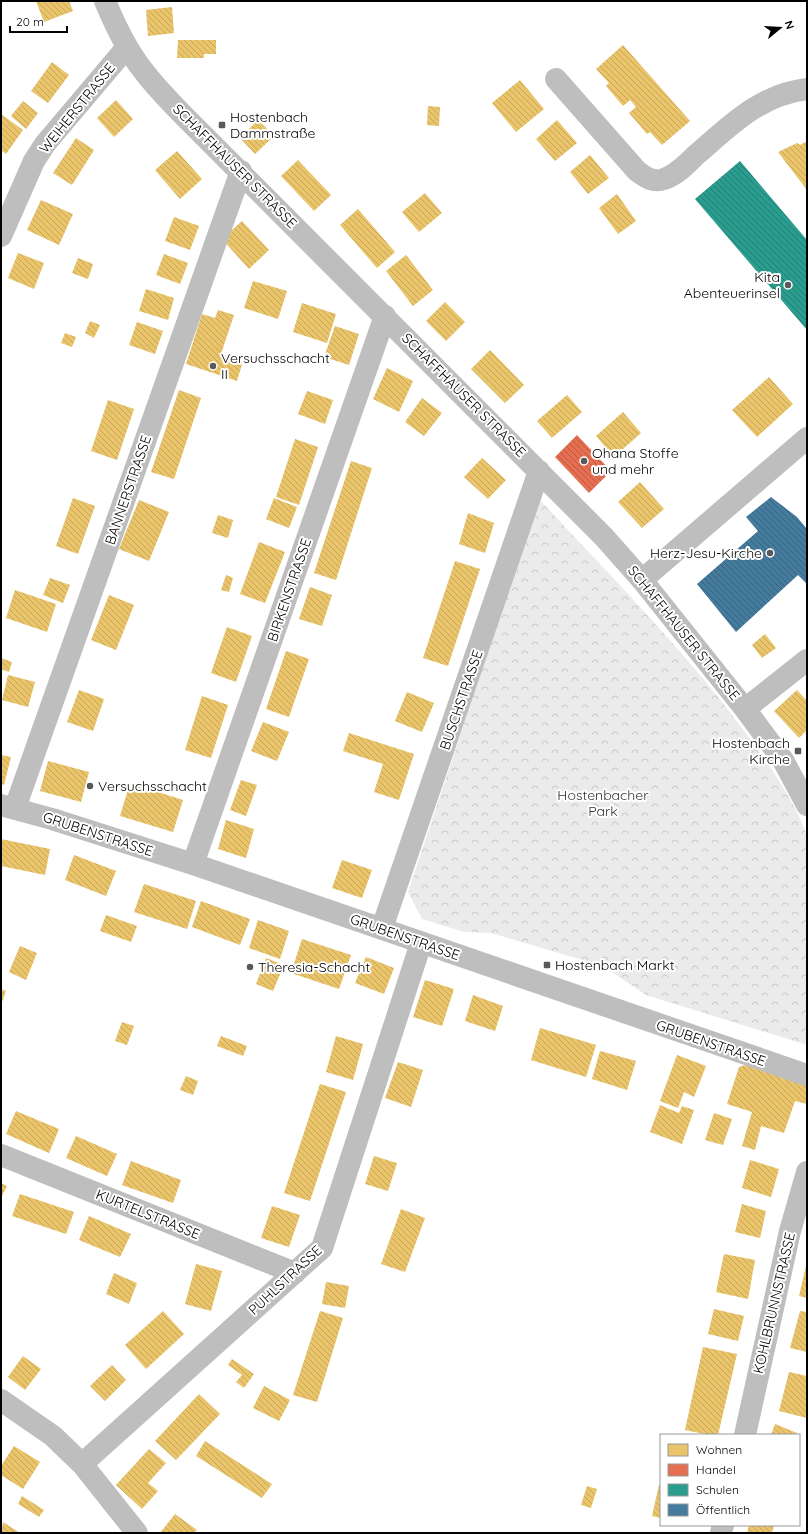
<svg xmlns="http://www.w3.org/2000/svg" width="808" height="1534" font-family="Quicksand,sans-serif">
<defs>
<pattern id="forest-crowns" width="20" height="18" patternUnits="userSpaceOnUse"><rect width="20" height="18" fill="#ebebeb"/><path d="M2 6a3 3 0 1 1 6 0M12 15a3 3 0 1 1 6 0" fill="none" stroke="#c8c8c8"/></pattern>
<pattern id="homes-back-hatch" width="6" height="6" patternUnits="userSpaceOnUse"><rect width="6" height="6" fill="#e9c46a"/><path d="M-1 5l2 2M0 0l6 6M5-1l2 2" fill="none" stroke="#c6a75a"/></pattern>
<pattern id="shops-back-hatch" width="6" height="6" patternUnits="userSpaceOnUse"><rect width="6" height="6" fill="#e76f51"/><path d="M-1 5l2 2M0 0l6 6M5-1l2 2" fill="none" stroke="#b95941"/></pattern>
<pattern id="schools-back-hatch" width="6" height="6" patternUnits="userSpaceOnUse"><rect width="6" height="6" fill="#2a9d8f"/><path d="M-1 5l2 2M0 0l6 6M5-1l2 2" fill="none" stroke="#227e72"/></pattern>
<pattern id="public-back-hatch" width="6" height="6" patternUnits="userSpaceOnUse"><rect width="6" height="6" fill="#457b9d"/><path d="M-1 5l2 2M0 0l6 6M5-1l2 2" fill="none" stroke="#37627e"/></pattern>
</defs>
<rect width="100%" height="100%" fill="#fff"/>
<path fill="url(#forest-crowns)" d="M539,499C612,578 690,655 753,743C774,772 794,801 807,835V1045L646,995L603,966L491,933L464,932L422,919L408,892Z"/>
<path fill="url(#homes-back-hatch)" d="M36,1H69L73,11L44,22Z
M172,7L174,33L148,36L146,10Z
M178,40H216V54H204V58H177Z
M623,45L690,121L662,145L650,132L647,134L629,113L636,107L630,100L623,106L606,86L609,83L596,69Z
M52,62L69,75L48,103L31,91Z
M520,80L544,109L516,132L492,103Z
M116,100L133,119L114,137L97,118Z
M23,101L38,113L26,129L11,116Z
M428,106L440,107L439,126L427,125Z
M1,114L23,130L6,154L1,150Z
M258,120L274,136L255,154L240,138Z
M557,120L577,143L555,161L536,139Z
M76,138L94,150L72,185L53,173Z
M807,141V190L778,152L797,143L800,145Z
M177,151L202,179L180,199L155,170Z
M590,155L609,178L588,194L570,172Z
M298,160L331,195L314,211L281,176Z
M425,193L442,213L419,232L402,212Z
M617,194L636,221L618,234L599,208Z
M41,200L73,214L59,245L27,230Z
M358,209L395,252L377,268L340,225Z
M174,217L199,226L190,250L165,241Z
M242,221L269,250L249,269L222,239Z
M18,253L44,263L34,289L8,278Z
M164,254L188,263L180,284L156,275Z
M406,255L433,290L413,306L386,271Z
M78,258L93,264L88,279L72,273Z
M253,281L287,291L278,319L244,308Z
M146,289L174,298L168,320L139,311Z
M445,302L465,322L446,341L426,321Z
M302,303L336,314L327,343L293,332Z
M218,310L234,315L221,354L243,361L237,381L186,364L202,314L215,318Z
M90,321L100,325L94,338L85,333Z
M137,322L163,331L155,354L129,345Z
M335,326L359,334L349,365L324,357Z
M65,333L76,337L72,347L61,343Z
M490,350L524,385L505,403L471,369Z
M387,368L413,381L399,412L373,399Z
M769,377L793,404L757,437L732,410Z
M179,390L201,398L174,479L151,472Z
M307,391L333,400L325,424L298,414Z
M567,395L582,412L552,438L537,421Z
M422,398L442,413L424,436L405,422Z
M108,400L134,409L117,460L91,451Z
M623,412L641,433L614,457L596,436Z
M295,439L318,447L299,505L276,497Z
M482,458L506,480L488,499L464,477Z
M351,461L372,468L336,580L314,573Z
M640,482L664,509L642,528L618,502Z
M73,498L95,506L78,554L56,546Z
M274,498L297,507L289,528L266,519Z
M139,500L169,512L149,561L119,549Z
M468,513L494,523L485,553L459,544Z
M218,515L233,520L228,538L212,533Z
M259,542L285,552L265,603L240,594Z
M455,561L480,569L448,666L423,658Z
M226,575L233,578L229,592L221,590Z
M50,578L70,585L63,603L43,595Z
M310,587L332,595L322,626L299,619Z
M15,590L56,604L47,632L6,618Z
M109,595L134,605L116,650L91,640Z
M227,627L252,636L236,682L211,673Z
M765,634L776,648L762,658L752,645Z
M286,651L309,659L289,717L266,709Z
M1,658L12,662L9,672L1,669Z
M8,675L35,682L28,707L2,700Z
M79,690L104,699L93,731L67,722Z
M797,690L807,701V730L799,738L774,711Z
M407,692L434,703L422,732L395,721Z
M202,696L228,705L211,758L185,750Z
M263,722L289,732L277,761L251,751Z
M349,733L414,754L399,800L374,792L383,764L343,751Z
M1,755L11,757L4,785L1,784Z
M48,761L89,772L81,802L40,791Z
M241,780L257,785L246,816L230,810Z
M130,783L183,800L173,832L120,816Z
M226,820L254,829L246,858L218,849Z
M1,839L50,849L45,875L1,866Z
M74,855L116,871L106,896L65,880Z
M342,860L372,870L362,898L332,888Z
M144,884L196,901L187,929L134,912Z
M201,901L250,919L240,945L192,927Z
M106,915L137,926L131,942L100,931Z
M258,920L289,931L280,959L249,948Z
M302,939L351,955L339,989L291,973Z
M20,946L37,953L26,980L9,972Z
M366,957L394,968L384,994L355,983Z
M266,958L284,965L273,991L256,984Z
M425,980L454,989L442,1026L413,1017Z
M1,989L6,991L1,1005Z
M473,995L503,1006L495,1031L465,1021Z
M122,1022L134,1026L127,1045L115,1041Z
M540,1028L596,1045L586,1077L531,1060Z
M221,1036L247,1046L243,1056L217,1046Z
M336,1036L363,1044L353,1080L326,1072Z
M600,1051L636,1061L627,1090L592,1079Z
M677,1055L706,1066L694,1097L684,1092L678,1108L660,1101Z
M398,1062L423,1070L411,1107L385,1098Z
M745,1065L807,1086V1104L795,1101L784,1133L761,1126L755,1150L742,1146L752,1112L727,1104L739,1067Z
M186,1076L198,1081L193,1095L180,1090Z
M320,1084L346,1092L310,1201L284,1193Z
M660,1105L679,1113L682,1106L694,1110L682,1144L650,1132Z
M16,1111L59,1129L49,1153L6,1134Z
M714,1113L732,1119L723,1145L705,1140Z
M76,1136L117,1154L107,1176L66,1158Z
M374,1156L397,1163L388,1191L365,1184Z
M750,1160L779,1169L771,1197L742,1188Z
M131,1161L181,1180L173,1203L122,1185Z
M1,1183L7,1186L1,1198Z
M20,1194L74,1212L66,1234L12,1216Z
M742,1204L766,1211L760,1238L735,1232Z
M272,1206L300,1215L289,1247L261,1238Z
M401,1209L425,1218L405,1272L381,1264Z
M89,1216L131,1234L120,1257L79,1240Z
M724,1254L755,1260L748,1299L716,1292Z
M196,1264L222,1271L211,1311L185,1304Z
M806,1266H807V1298L799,1296Z
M114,1273L137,1283L129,1304L106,1294Z
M326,1282L349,1286L345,1308L322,1304Z
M714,1309L744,1316L738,1341L708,1334Z
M163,1311L184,1334L146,1369L125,1345Z
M320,1311L343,1318L317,1402L293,1395Z
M800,1311L807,1312V1352L790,1348Z
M703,1347L737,1354L718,1435H709L685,1430Z
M23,1356L41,1369L25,1390L8,1377Z
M232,1359L254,1374L244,1388L236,1382L242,1375L228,1365Z
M112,1365L126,1380L105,1401L90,1386Z
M789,1372L807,1376V1418L779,1411Z
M264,1386L290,1400L279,1421L253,1408Z
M199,1394L220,1414L176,1460L155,1441Z
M775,1424L797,1433V1435H771Z
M205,1441L272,1484L262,1498L196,1456Z
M14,1446L40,1462L23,1489L1,1475V1466Z
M149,1449L166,1463L148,1483L158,1491L142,1509L116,1485Z
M659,1485H661V1518L652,1516Z
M587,1486L597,1489L591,1508L581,1505Z
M22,1496L44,1510L39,1517L18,1504Z
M175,1514L197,1530L194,1533H160Z
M3,1522L20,1533H1Z
M749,1525H774L772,1533H747Z"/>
<path fill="url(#shops-back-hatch)" d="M577,435L611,471L589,493L555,457Z"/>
<path fill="url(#schools-back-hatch)" d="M740,161L807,240V330L695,199Z"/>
<path fill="url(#public-back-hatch)" d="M771,497L797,517L807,529V584L798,575L736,632L697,584L758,531L746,517Z"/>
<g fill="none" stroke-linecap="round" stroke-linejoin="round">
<path stroke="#bebebe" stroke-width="22" d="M105,1C115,25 126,49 142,69C156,88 173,105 190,122L604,537L642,580L745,709L783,760L807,805
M556,79L637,171C645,177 653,183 664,179C676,175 687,164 696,155C731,125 759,95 807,89
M1,236L34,161L45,144L127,47
M642,580L807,438
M745,709L807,660
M1,805L52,819L193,864L807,1075
M15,808L241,171
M193,864L385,316
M382,928L539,471
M1,1155L295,1273
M1,1400L53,1436L82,1464L137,1533
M745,1435L790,1231L807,1172
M82,1464L322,1248L421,943
M721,1533L723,1525"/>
</g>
<g fill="#595959" stroke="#fff" stroke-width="1.5">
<rect x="218" y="121" width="8" height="8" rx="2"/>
<circle cx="788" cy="285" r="4"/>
<circle cx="213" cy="366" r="4"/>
<circle cx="584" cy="461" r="4"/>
<circle cx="770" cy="553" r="4"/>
<rect x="794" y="747" width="8" height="8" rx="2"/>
<circle cx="90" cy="786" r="4"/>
<rect x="543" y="961" width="8" height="8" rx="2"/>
<circle cx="250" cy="967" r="4"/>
</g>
<g text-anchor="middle" stroke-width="4" stroke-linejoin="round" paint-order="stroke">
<g font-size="14" fill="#000" stroke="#fff">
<text transform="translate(77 108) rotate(-51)" y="5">WEIHERSTRASSE</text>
<text transform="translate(235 166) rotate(45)" y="5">SCHAFFHAUSER STRASSE</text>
<text transform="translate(464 395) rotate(45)" y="5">SCHAFFHAUSER STRASSE</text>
<text transform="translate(128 490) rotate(-71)" y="5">BANNERSTRASSE</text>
<text transform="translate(289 590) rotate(-71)" y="5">BIRKENSTRASSE</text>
<text transform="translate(684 633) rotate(51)" y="5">SCHAFFHAUSER STRASSE</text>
<text transform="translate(461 700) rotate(-71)" y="5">BUSCHSTRASSE</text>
<text transform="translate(98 834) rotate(18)" y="5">GRUBENSTRASSE</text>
<text transform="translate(405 937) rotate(19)" y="5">GRUBENSTRASSE</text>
<text transform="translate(711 1043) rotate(19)" y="5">GRUBENSTRASSE</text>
<text transform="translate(148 1214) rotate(22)" y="5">KURTELSTRASSE</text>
<text transform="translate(285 1280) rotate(-43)" y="5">PUHLSTRASSE</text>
<text transform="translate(774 1303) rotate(-77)" y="5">KOHLBRUNNSTRASSE</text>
</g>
<g font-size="14" fill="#000" stroke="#fff" text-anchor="start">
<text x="230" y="122">Hostenbach<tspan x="230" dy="16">Dammstraße</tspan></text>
<text x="780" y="282" text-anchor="end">Kita<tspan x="780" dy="16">Abenteuerinsel</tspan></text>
<text x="221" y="363">Versuchsschacht<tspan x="221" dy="16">II</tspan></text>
<text x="592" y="458">Ohana Stoffe<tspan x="592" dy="16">und mehr</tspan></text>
<text x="762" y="558" text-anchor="end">Herz-Jesu-Kirche</text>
<text x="790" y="748" text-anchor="end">Hostenbach<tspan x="790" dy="16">Kirche</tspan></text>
<text x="98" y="791">Versuchsschacht</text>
<text x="555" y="970">Hostenbach Markt</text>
<text x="258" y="972">Theresia-Schacht</text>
</g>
<g font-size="14" fill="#313131" stroke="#fff">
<text x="603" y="800">Hostenbacher<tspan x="603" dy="16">Park</tspan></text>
</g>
</g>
<rect width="808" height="1534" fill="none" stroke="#000000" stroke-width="4"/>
<rect x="660" y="1434" width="140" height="92" fill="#ffffff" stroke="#999999"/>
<rect x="668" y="1444" width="20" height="12" fill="#e9c46a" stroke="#999999"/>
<text x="696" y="1454" font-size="12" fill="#000000">Wohnen</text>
<rect x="668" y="1464" width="20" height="12" fill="#e76f51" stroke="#999999"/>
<text x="696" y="1474" font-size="12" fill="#000000">Handel</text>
<rect x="668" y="1484" width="20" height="12" fill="#2a9d8f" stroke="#999999"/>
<text x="696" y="1494" font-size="12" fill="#000000">Schulen</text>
<rect x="668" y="1504" width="20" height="12" fill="#457b9d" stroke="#999999"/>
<text x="696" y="1514" font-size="12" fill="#000000">Öffentlich</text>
<g transform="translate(780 28) rotate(72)" stroke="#ffffff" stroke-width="3" paint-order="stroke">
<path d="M0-3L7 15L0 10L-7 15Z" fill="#000000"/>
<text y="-6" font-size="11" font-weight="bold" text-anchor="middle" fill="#000000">N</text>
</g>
<path d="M10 26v6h57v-6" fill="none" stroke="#000000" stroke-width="2"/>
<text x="16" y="26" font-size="12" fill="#000000" stroke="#ffffff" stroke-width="3" paint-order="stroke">20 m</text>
</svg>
